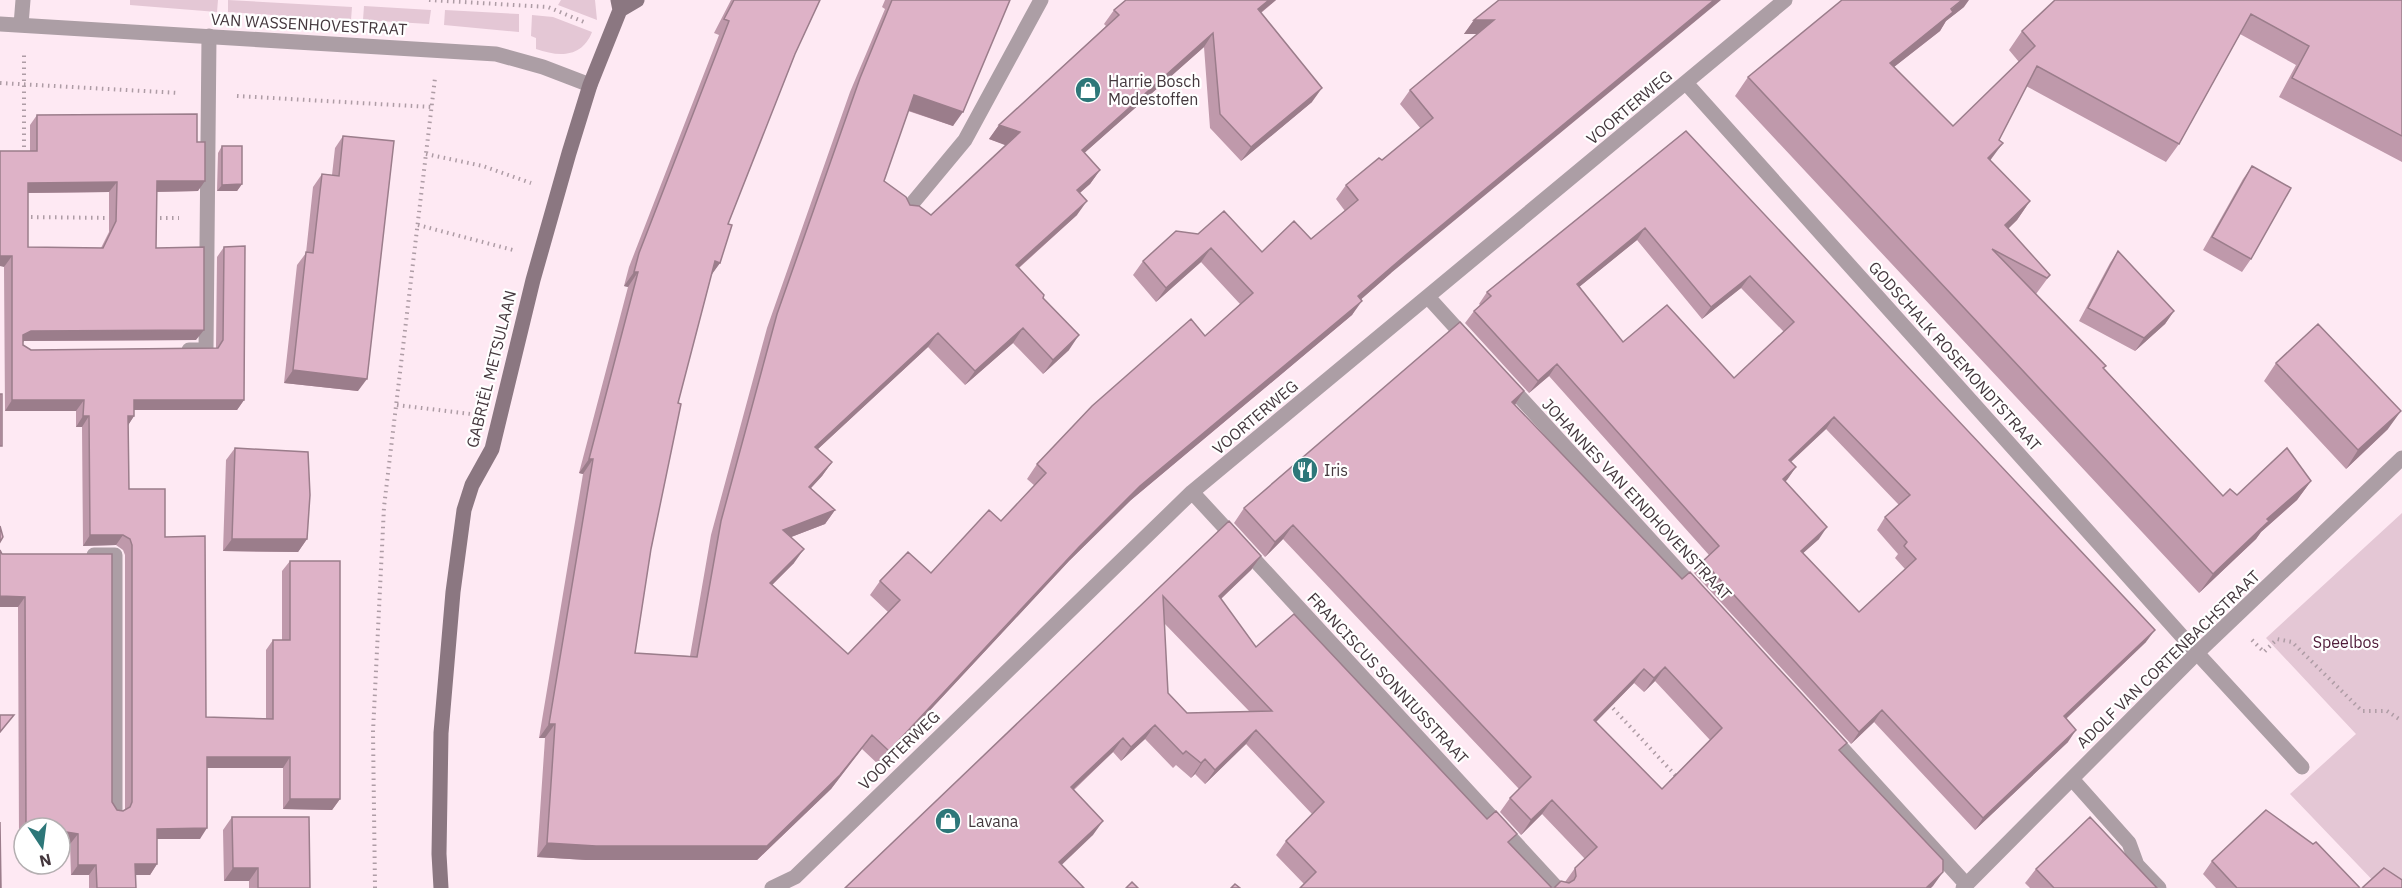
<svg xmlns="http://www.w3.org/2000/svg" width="2402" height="888" font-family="'IBM Plex Sans',sans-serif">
<rect width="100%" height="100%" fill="#fee9f3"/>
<path fill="#e4c7d5" d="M130,0H218L217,12L130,5Z
M228,0L352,7L351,20L228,12Z
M561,0H595L597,20L558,5Z
M364,6L431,10L429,24L363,20Z
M445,10L519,14V32L444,25Z
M532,15L553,17L592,32C582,58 559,57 536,49V38L531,36Z
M2402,513V888H2380L2290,794L2356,734L2266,638Z"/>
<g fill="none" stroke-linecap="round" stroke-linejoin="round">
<path stroke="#ae9ca5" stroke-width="4" stroke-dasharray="1.5 4.5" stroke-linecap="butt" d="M429,0L548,7L584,22
M0,83L179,93
M237,96L431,107
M24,153V53
M426,154L483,166L531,183
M25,217L113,218
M154,218H179
M418,225L513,250
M397,405L471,414
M2252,640L2264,652L2277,639L2292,642L2362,711H2387L2402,721
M1609,704L1677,777
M375,888L373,732L384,507L435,78"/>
<path stroke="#ac9ea5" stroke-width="15" d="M906,211L965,140L1041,0
M189,350H206L209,36
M94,555H115V812
M2197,653L2302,767"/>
<path stroke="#ac9ea5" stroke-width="15" d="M0,24L496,54L543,67L590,85
M21,25L23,0
M1686,83L2197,653
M1428,297L1468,341
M1507,383L1697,591
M1192,492L1557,888
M1829,734L1966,884
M2072,779L2129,843L2137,865L2159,888
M772,888L795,877L1192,492L1785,0
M1963,888L2197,653L2402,458"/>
<path stroke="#8b7781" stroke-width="15" d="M620,10L637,0
M441,888L439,854L441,733L453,592L464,510L472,485L492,449L533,280L569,153L590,85L620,10L618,0"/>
</g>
<path fill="#bf99ab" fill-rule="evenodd" d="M731,0H820L795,54L728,224L720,263L712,273L678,403L651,549L635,653L690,656L711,535L767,328L850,92L885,9L882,7L885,0H1010L953,126L908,111L884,181L910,205L931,215L1007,145L989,139L999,125L1106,26L1104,24L1114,10L1126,0H1276L1261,13L1312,102L1241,161L1210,128L1204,47L1084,153L1100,170L1090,184L1080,193L1077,215L1019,268L1043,298L1069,350L1043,374L1013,343L965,385L928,347L818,449L832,462L822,476L811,488L835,510L825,524L791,537L794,563L772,585L848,654L888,612L870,595L880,581L931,573L1001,521L1035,486L1027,479L1037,464L1205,336L1240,304L1201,262L1156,302L1133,275L1143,261L1176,231L1262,252L1311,239L1345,211L1336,199L1346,185L1382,160L1421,129L1400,104L1410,90L1477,34H1464L1474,20L1499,0L1391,273L1361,299L1352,315L1131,500L1069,561L879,765L862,749L831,789L757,860H586L537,857L545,738H539L583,474L579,473L628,287L624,286L629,267L719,35L714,33Z
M2402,0V162L2279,97L2296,65L2240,34L2179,144L2166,162L2026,86L1999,140L1990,161L2030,201L2017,220L2008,229L2050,275L2036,294L2106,366L2104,368L2223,496L2237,495L2311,481L2297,500L2261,532L2256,539L2199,593L1735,96L1748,77L1964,7L1946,21L1940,31L1894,67L1953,126L2019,62L2009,50L2022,31Z
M37,115L198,191L156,192V248L196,340L24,341L23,342V345L31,350L216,348L217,257L224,247L244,400L237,410H134V416L128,425L129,489L165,537L206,717L266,719V650L273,640H282V571L290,561L340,799L332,810L283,809V768H207L200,839H157V864L150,875H136V888H89V875H71L70,844L60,842V828H24V837L19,836L18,607L2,554H112V802L117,810L123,811L125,810V555L123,550L116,545L83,546L82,427H76V411H5L4,267L30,151V125ZM109,192V232L101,248L28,247V193Z
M1686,131L2146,642L2066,719L2068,742L1975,830L1874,722L1851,744L1694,573L1703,561L1709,555L1549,376L1529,393L1465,323L1474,311L1480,305L1479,304L1487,292ZM1637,240L1702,319L1741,288L1784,332L1734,378L1623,342L1579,287ZM1826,429L1899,505L1885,517L1877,530L1898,554L1895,558L1905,569L1859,612L1803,553L1819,539L1785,482L1796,467L1791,462Z
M343,136L358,391L284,383L297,265L306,253L313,187L322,174L332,175L335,148Z
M222,146L242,184L237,191H217L218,153Z
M2252,166L2251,259L2242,272L2203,250L2243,179Z
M2118,251L2174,311L2165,324L2135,351L2079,321L2110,263Z
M2276,363L2388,429L2346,469L2264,381Z
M1524,391L1515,405L1841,751L1933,886L1554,888L1565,882L1575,868L1585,859L1542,814L1521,835L1500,812L1510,798L1519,789L1283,539L1265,557L1234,523L1244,508ZM1655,681L1710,740L1662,789L1596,722L1634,683L1644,692Z
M235,448L307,539L298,552L223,551L226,460Z
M1229,521L1261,556L1251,570L1221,599L1256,647L1510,843L1304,884L1276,855L1286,841L1312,814L1246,744L1205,784L1195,774L1191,778L1176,765L1173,768L1145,739L1121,761L1113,752L1074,790L1093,835L845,888ZM1164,623L1249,711L1187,713L1168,693Z
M232,817L310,888H249V881H224L223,830Z
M2212,861L2360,888H2216L2203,874Z
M2036,869L2157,888H2030L2025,883Z"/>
<path fill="#9b7d8b" d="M1269,0H1276L1248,23L1258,9Z
M1714,0H1721L1391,273L1349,310L1358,296L1401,259Z
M1962,0H1969L1964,7L1946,21L1940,31L1876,81L1890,63Z
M1474,20H1494L1484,34H1464Z
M1213,33L1204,47L1072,164L1082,150Z
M1322,88L1312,102L1241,161L1251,147Z
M914,95L963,112L953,126L904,109Z
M999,125L1020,132L1010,147L989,139Z
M2003,143L1989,162L1988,158Z
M1100,170L1090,184L1067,204L1077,190Z
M157,181H205L198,191L149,192Z
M117,182L109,192L21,193L28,183Z
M242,184L237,191H217L222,185Z
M1087,201L1077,215L1006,279L1016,265Z
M2030,201L2017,220L1992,244L2005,225Z
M1645,228L1637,240L1568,296L1577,284Z
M1211,248L1201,262L1156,302L1166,288Z
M0,256H12L4,267L0,266Z
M715,261L720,263L710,277Z
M634,272H638L628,287L624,286Z
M1750,276L1741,288L1702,319L1711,307Z
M1362,301L1352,315L1131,500L1069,561L879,765L889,751L1079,547L1140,486Z
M2174,311L2165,324L2135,351L2144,338Z
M1023,328L1013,343L965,385L975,371Z
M204,330L196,340L24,341L16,346L23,335L31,331Z
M938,333L928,347L805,461L815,447Z
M1079,335L1069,350L1043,374L1053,360Z
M1557,364L1549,376L1529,393L1538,381Z
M293,370L367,379L358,391L284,383Z
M1524,391L1514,406L1512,402Z
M12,400H84L76,411H5Z
M134,400H244L237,410H126Z
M2401,411L2388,429L2346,469L2358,450Z
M83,416H89L82,427H76Z
M128,416H134L127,427Z
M1834,417L1826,429L1780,472L1789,460Z
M589,459H593L583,474L579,473Z
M832,462L822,476L799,501L809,487Z
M1796,467L1787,480L1774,491L1783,479Z
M2311,481L2297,500L2261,532L2256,539L2199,593L2213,574L2267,519Z
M835,510L825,524L773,544L783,530Z
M1293,525L1283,539L1265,557L1275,542Z
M1827,527L1819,539L1792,563L1801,551Z
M90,535H123L116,545L83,546Z
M232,539H307L298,552L223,551Z
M804,549L794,563L760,597L770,583Z
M1261,556L1251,570L1209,610L1219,596Z
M0,596L25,597L18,607H0Z
M2155,630L2146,642L2055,729L2064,716Z
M1665,667L1655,681L1644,692L1654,678Z
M1644,669L1634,683L1584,734L1594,720Z
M1882,710L1874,722L1851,744L1859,732Z
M549,724H555L545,738H539Z
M1155,725L1145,739L1121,761L1131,747Z
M1256,730L1246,744L1205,784L1215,770Z
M2076,730L2068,742L1975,830L1983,818Z
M872,735L831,789L757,860H586L537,857L547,843Z
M1123,738L1113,752L1061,801L1071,787Z
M207,757H290L283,768H199Z
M1205,759L1195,774L1191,778L1201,763Z
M290,799H340L332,810L283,809Z
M1552,800L1542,814L1521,835L1531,820Z
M1103,821L1093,835L1049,877L1059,862Z
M26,826L41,828H25Z
M207,828L200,839H150L157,829Z
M24,829V837L19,836Z
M60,831L78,834L70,844L60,842Z
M135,864H157L150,875H128Z
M78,865H96L89,875H71Z
M233,868H258L249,881H224Z
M1943,872L1933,886L1931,888H1926Z"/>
<path fill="#deb2c7" stroke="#9b7d8b" stroke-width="1.5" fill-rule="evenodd" d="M734,0H820L795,54L728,224L732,225L720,263L715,261L678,403L681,404L651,549L635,653L697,657L721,521L777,314L860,78L892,0H1010L963,112L914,95L884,181L906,197L910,205L919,206L931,215L1020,132L999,125L1119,15L1114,10L1126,0H1269L1258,9L1322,88L1251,147L1220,114L1213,33L1082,150L1100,170L1077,190L1087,201L1016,265L1044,295L1043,298L1079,335L1053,360L1023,328L975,371L938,333L815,447L832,462L809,487L835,510L783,530L804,549L770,583L848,654L900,600L880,581L908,552L931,573L989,510L1001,521L1046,473L1037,464L1092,406L1191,319L1205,336L1253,293L1211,248L1166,288L1143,261L1176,231L1198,234L1224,211L1262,252L1294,221L1311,239L1358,200L1346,185L1379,158L1382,160L1433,118L1410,90L1494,20H1474L1499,0H1714L1401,259L1358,296L1362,301L1140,486L1079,547L889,751L872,735L840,775L767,846H596L547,843L555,724H549L593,459H589L638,272H634L639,253L729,21L724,19Z
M1842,0H1962L1951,9L1953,12L1890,63L1953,126L2035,46L2022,31L2055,0H2402V136L2292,78L2309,46L2251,14L2179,144L2037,66L1999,140L2003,143L1988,158L2030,201L2005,225L2050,275L2047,278L1992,249L2106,366L2103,368L2223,496L2230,489L2237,495L2287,448L2311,481L2267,519L2269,521L2213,574L1748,77Z
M197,114V142H205V181H157L156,248L204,247V330L31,331L23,335V345L31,350L218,348L223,340L224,247L245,246L244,400H134V416H128L129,489H165V537L205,536L206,717L273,719V640H290V561H340V799H290V757H207V828L157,829V864H135L136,888H97L96,865H78V834L60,831V828H41L26,826L25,597L0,596V550L2,554H112V802L117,810L123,811L130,807L132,802V545L130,539L123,535H90L89,416H83L84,400H12V256H0V151H37V115ZM117,182L116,221L103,248L28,247V183Z
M1686,131L2155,630L2064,716L2076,730L1983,818L1882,710L1859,732L1703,561L1719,546L1557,364L1538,381L1474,311L1491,296L1487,292ZM1645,228L1711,307L1750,276L1794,322L1734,378L1667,305L1623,342L1577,284ZM1834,417L1910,495L1885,517L1907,542L1904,546L1916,559L1859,612L1801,551L1827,527L1783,479L1796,467L1789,460Z
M343,136L394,141L367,379L293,370L306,252L313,253L322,174L339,176Z
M222,146H242V184L222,185Z
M2252,166L2291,188L2251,259L2212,237Z
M2118,251L2174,311L2144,338L2088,308Z
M1460,322L1524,391L1512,402L1682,579L1690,572L1847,743L1839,750L1943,860V872L1926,888H1554L1561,881L1569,883L1574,880L1576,876L1575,868L1597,847L1552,800L1531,820L1510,798L1531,777L1293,525L1275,542L1244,508ZM1665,667L1722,728L1662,789L1594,720L1644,669L1654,678Z
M2318,324L2401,411L2358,450L2276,363Z
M0,394H2V446H0Z
M235,448L308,452L310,495L307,539H232Z
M1229,521L1261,556L1219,596L1256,647L1294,614L1487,819L1496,811L1517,834L1508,842L1552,888H1300L1316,872L1286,841L1324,802L1256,730L1215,770L1205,759L1201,763L1186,751L1183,754L1155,725L1131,747L1123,738L1071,787L1103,821L1059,862L1084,888H845ZM1163,596L1272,711L1187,713L1168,693Z
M0,526L3,537L0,542Z
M0,715H14L0,732Z
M2266,810L2313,844L2316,842L2360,888H2237L2212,861Z
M232,817H309L310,888H258V868H233Z
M2090,817L2157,888H2054L2036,869Z
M0,822L1,888H0Z
M2384,868L2402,880V888H2362Z
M1132,882L1138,888H1126Z
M1235,884L1240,888H1231Z"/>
<defs>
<g id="shop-disc" transform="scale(1.35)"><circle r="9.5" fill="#2d7779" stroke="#fff"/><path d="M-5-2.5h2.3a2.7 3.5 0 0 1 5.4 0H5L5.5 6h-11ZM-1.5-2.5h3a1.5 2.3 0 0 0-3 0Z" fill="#fff"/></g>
<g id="restaurant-disc" transform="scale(1.35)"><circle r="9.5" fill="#2d7779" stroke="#fff"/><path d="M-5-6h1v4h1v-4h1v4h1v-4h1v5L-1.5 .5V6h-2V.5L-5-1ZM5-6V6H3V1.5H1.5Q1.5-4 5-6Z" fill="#fff"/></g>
</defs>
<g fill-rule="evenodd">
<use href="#shop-disc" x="1088" y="90"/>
<use href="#restaurant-disc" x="1305" y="470"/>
<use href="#shop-disc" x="948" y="821"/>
</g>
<g text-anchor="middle" stroke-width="4.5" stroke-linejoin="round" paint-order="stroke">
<g font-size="16" fill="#44373d" stroke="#fff">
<text transform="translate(309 24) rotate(3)" y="6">VAN WASSENHOVESTRAAT</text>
<text transform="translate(1629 107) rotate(-40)" y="6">VOORTERWEG</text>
<text transform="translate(1955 356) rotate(48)" y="6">GODSCHALK ROSEMONDTSTRAAT</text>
<text transform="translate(491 369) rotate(-76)" y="6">GABRIËL METSULAAN</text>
<text transform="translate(1255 417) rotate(-40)" y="6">VOORTERWEG</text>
<text transform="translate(1637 499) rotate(47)" y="6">JOHANNES VAN EINDHOVENSTRAAT</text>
<text transform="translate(2168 659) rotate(-44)" y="6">ADOLF VAN CORTENBACHSTRAAT</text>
<text transform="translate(1388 678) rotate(47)" y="6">FRANCISCUS SONNIUSSTRAAT</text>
<text transform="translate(899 750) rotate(-44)" y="6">VOORTERWEG</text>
</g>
<g font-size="16" fill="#44373d" stroke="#fff" text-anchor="start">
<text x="1108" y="87">Harrie Bosch<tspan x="1108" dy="18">Modestoffen</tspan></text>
<text x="1324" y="476">Iris</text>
<text x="968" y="827">Lavana</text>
</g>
<g font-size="16" fill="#501c3a" stroke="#fff">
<text x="2346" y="648">Speelbos</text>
</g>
</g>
<g transform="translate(42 846) rotate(167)"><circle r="28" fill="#ffffff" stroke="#b4afb1" stroke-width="1.5"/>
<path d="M0-4.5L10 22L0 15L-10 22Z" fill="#2d7779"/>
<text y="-9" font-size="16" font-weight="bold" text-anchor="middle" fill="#44373d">N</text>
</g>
</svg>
